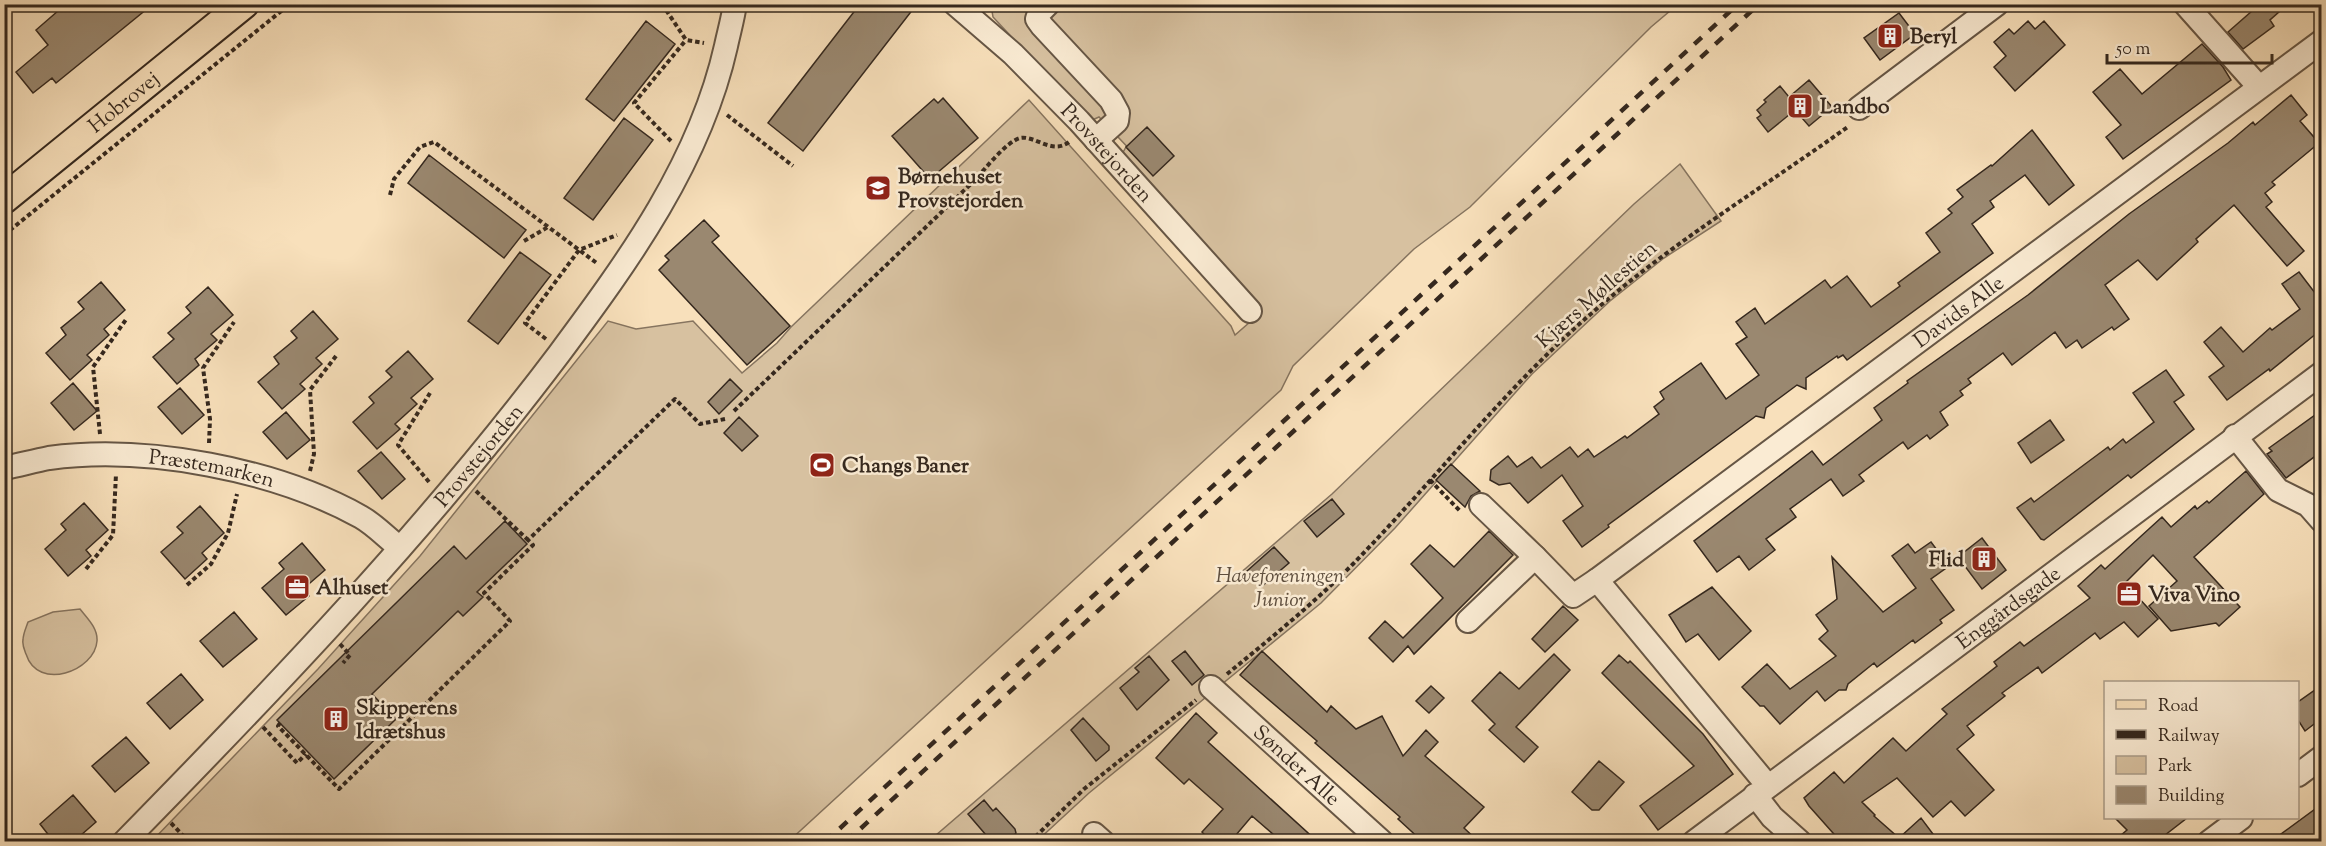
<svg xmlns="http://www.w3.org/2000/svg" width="2326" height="846" font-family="'Sorts Mill Goudy',serif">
<rect width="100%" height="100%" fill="#f8e0bb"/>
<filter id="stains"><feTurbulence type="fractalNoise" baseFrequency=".00333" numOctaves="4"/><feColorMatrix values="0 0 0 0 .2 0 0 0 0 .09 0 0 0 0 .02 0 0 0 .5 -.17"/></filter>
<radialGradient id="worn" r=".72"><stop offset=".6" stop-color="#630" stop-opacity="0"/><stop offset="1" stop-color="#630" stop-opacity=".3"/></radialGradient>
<path fill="#d7c1a0" stroke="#86745f" stroke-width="1.5" d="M991,5H1677L1651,27L1470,207L1414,249L1293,366L1281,390L789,841L151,842L318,669L420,556L608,321L636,329L693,321L742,373L777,343L791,327L1029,100L1231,326L1235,335L1258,315L1121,156L1126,147L1154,175L1099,117L1090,121L993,17Z
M1680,164L1721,221L1664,258L1610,301L1532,374L1395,528L1321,603L1089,793L1037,841L928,842L1332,494L1634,204Z
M80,609C87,618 98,628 97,641C95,671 38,692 26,654C24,649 22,645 23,640C23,634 26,628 28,622L53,612Z"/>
<path fill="#9a8870" stroke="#35281e" stroke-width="1.5" d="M66,4H153L56,83L52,78L33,93L16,72L48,45L36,30Z
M860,4H917L803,151L768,123Z
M2260,4H2288L2270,20L2274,26L2243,49L2228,32Z
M1899,13L1915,34L1880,60L1864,38Z
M646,21L675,44L614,121L586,99Z
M2028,21L2035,29L2044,21L2065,45L2015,91L1994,67L2006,56L1994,42L2009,29L2014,34Z
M2202,44L2223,67L2231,80L2123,159L2106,137L2121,125L2093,92L2120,69L2142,94Z
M1809,80L1832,107L1809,126L1795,110L1768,132L1757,118L1761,115L1757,110L1766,102L1764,100L1780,86L1789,97Z
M2291,95L2307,115L2300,121L2319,143L2272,182L2275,185L2265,193L2272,202L2266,207L2304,251L2287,266L2234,205L2196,239L2198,242L2157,280L2138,260L2105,285L2129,319L2114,330L2112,327L2082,348L2077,340L2066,348L2055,332L2012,365L2003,353L1968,379L1971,383L1960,391L1963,395L1940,412L1948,425L1930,439L1927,435L1908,449L1903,442L1859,475L1864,481L1843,496L1831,479L1790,509L1796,517L1766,539L1775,550L1749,570L1739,556L1717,572L1694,541L1812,451L1823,465L1882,420L1874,408L1908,383L1907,381L2028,295L2129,214L2228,143L2253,122L2255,125Z
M943,98L978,138L930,179L892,136L934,99L938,103Z
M624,118L653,140L593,220L564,198Z
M1147,127L1174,156L1153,176L1126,147Z
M2032,130L2074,185L2049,205L2025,175L1990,201L1994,207L1972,224L1993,253L1847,360L1843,355L1838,358L1837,356L1806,378V389L1797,385L1766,408L1764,418L1756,416L1608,525L1609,527L1582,547L1563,521L1583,506L1562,475L1528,503L1510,483L1499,485L1490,480L1491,470L1508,456L1517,467L1532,457L1541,468L1570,447L1578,457L1588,449L1594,457L1625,436L1627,438L1659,414L1654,407L1664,399L1660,392L1701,363L1726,399L1759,375L1736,344L1747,337L1736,322L1755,308L1765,324L1825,280L1831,288L1847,276L1871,307L1900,286L1898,283L1940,252L1926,233L1952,213L1948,209L1963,197L1957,190L1991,165L1992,166Z
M429,155L526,230L504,258L408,183Z
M704,220L719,236L712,242L790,326L747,365L659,270L669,260L665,256Z
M520,252L551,275L498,344L468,321Z
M2299,272L2315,293L2322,288V329L2270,371L2269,369L2227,400L2209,377L2224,366L2204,342L2221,327L2243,352L2270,328L2272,330L2300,309L2282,284Z
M101,282L125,310L104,329L109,335L87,355L92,360L70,380L46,353L66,335L61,328L84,309L78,302Z
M208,287L233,315L211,334L217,340L195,359L199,365L177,384L153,357L174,339L168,333L191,313L186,307Z
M313,311L338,339L316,358L322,364L300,384L305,389L282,409L258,382L279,364L274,357L297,338L291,331Z
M408,351L433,379L411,398L417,404L395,424L400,429L377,449L353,422L374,403L369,397L392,377L386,371Z
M2166,370L2184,395L2174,402L2194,429L2131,478L2128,475L2044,540L2041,539L2017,508L2031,498L2034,502L2108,447L2110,450L2123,439L2126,443L2154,422L2133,393Z
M730,379L742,391L719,414L708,402Z
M73,383L97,411L74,430L51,403Z
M180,388L204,415L182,434L158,407Z
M2322,410V451L2286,478L2267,454L2272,451L2269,448Z
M286,412L310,440L287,459L263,432Z
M739,417L758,436L742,451L724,433Z
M2050,420L2064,440L2031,463L2018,443Z
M381,452L405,479L382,499L358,471Z
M1451,464L1480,491L1471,496L1465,507L1436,480Z
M2246,471L2264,494L2194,557L2240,607L2219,626L2216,623L2171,631L2149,606L2177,581L2153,555L2125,583L2158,619L2138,637L2124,622L2100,639L2095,633L2042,673L2038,667L2002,693L2005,696L1967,726L1974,735L1957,749L1994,790L1965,816L1951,801L1933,817L1897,778L1862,802L1875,815L1874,816L1899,838L1921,818L1939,842H1841L1809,806L1804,798L1834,772L1844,783L1893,738L1906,751L1947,714L1942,709L1997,666L1994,662L2020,642L2024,646L2090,598L2078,586L2101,565L2105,569L2162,517L2171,527L2195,506L2197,509L2207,501L2209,503Z
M1332,499L1344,514L1317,537L1304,521Z
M84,503L108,530L86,550L91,556L68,576L45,549L66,530L61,524Z
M200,506L224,533L202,553L207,559L185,579L161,552L183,533L177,527Z
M505,521L527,544L477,592L483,597L463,616L458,611L372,694L396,719L334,779L277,720L454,546L466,559Z
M1489,531L1513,555L1414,654L1408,646L1393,662L1369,638L1385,621L1403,638L1443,598L1411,564L1430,545L1454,567Z
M1982,538L2006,570L1982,589L1958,557Z
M1931,542L1949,566L1931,579L1954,610L1940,620L1942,623L1915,643L1913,640L1877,667L1874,663L1848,684L1846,690H1839L1825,701L1817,691L1780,724L1764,706H1760L1742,687L1767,664L1790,689L1836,656L1819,639L1828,631L1816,615L1837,599L1832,557L1883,612L1916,588L1892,556L1908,544L1915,553Z
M302,543L325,570L303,589L309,596L286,615L262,588L284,569L279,563Z
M1274,547L1289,563L1261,587L1247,571Z
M1712,587L1751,631L1719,660L1698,634L1686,642L1669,615Z
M1563,606L1578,620L1545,652L1532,639Z
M234,612L257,639L223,667L200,641Z
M1185,651L1204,675L1192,685L1172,661Z
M1262,651L1327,712L1331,706L1356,729L1382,716L1403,756L1426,730L1438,742L1425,756L1484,807L1464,828L1479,842H1423L1398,819L1400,817L1315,743L1317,741L1240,675Z
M1554,654L1570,670L1516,727L1538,747L1524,762L1489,730L1495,724L1472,701L1500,672L1519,689Z
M1619,655L1628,663L1630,661L1703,734L1733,774L1658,830L1640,806L1694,766L1602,673Z
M1149,656L1169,680L1137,710L1120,688L1139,672L1135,668Z
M181,674L203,700L170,729L147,703Z
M2322,685V718L2305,731L2298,720V702Z
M1431,686L1444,698L1429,713L1416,701Z
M1196,713L1217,733L1208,742L1318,842H1282L1252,816L1230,842H1211L1202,832L1223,809L1189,779L1184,784L1156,758Z
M1083,718L1109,746V750L1096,761L1071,730Z
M126,737L149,763L115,792L92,766Z
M1599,761L1624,782L1599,810H1592L1572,792Z
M73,795L96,822L73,842H54L40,824Z
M984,800L993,811L996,808L1015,829L1016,833L1007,842H992L968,814Z
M2322,804V836L2314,842H2270Z
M2115,818H2187L2156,842H2113L2127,830Z"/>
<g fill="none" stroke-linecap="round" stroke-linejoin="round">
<g stroke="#665645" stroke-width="26">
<g id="minor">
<path id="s1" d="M955,4L1013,54L1079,121L1250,311"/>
<path d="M1048,4L1039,13L1037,19L1042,26L1111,100L1118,113L1117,121L1096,140"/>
<path d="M2185,4L2259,87"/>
<path d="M1859,108L1997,4"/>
<path d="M2235,436L2278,490L2308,505L2322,521"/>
<path id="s2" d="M4,468C19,465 34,461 49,458C146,445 275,469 361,517C375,525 387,538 400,548"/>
<path d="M1481,505L1535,557L1573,596L1597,580"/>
<path d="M1468,621L1535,557"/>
<path id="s3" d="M1211,687L1382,842"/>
<path d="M2298,775L2322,757"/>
<path id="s4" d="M1768,786L1597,580L2322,41"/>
<path d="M1755,795L1772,817L1800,842"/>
<path d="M1094,834L1103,842"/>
<path id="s5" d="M124,842C277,686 428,528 559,354C629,260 700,162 726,46C729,32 733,18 735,4"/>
<path id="s6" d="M1694,842L2322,373"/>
<path d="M2209,842L2241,818"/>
</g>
</g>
<g stroke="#35281e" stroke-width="32">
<g id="major">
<path id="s7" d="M4,199L244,4"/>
</g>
</g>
<path stroke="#35281e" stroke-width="4" stroke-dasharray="4.5 3" stroke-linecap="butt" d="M662,4L686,40L704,43
M727,115L793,166
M671,141L634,103L686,40
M390,195L394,179L420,147L434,142L598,264
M4,235L290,4
M524,241L548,227
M546,339L525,323L579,250L617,235
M734,411L975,180C985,169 1006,142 1020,138C1035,135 1052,155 1069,142
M100,434L93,367L127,318
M209,443L210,419L203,368L234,322
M310,471L314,454L310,390L336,356
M1430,480L1460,511
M429,482L398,445L430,393
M476,491L528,540
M86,569L113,535L116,474
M187,585L211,564L228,533L237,494
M340,644L350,655L343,663
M1227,674C1270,639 1314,603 1353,564C1434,481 1505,388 1593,312C1673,242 1764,187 1849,126
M280,723L278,726L339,789L510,621L484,593L533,545L528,540L675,399L700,424L725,419
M263,727L297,763L306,754
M171,823L189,842
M1030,842L1084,789L1196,700"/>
<use href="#minor" stroke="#faebd3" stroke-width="22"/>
<use href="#major" stroke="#f8e0bb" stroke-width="28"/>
<path stroke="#35281e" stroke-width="4.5" stroke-dasharray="10 10" stroke-linecap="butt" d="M825,842L1738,4
M846,842L1759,4"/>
</g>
<defs>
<g id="building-square" transform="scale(1.35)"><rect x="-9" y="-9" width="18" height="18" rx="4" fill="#8f2418" stroke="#faebd3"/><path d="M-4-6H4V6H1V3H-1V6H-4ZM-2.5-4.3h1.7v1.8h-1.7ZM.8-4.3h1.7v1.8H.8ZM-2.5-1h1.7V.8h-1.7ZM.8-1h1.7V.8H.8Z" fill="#fff"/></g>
<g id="school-square" transform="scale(1.35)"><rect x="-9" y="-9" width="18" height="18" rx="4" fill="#8f2418" stroke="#faebd3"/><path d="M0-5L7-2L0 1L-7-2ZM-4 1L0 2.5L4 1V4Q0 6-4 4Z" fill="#fff"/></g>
<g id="stadium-square" transform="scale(1.35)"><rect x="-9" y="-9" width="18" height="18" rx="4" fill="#8f2418" stroke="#faebd3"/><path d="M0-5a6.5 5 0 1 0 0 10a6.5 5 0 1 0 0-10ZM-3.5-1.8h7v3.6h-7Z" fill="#fff"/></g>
<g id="office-square" transform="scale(1.35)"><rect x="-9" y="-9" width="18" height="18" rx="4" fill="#8f2418" stroke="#faebd3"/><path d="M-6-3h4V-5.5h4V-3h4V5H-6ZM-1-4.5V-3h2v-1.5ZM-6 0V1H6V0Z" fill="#fff"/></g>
</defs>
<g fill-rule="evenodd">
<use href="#building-square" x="1890" y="36"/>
<use href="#building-square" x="1800" y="106"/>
<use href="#school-square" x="878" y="188"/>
<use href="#stadium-square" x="822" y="465"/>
<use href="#building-square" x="1984" y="559"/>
<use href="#office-square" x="297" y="587"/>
<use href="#office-square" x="2129" y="594"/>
<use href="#building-square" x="336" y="719"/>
</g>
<g text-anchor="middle" stroke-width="5" stroke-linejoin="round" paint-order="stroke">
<g font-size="21" font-weight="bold" fill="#35281e" stroke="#faebd3" text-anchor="start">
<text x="1910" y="43">Beryl</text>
<text x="1820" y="113">Landbo</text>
<text x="898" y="183">Børnehuset<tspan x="898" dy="24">Provstejorden</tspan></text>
<text x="842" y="472">Changs Baner</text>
<text x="1964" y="566" text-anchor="end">Flid</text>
<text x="316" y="594">Alhuset</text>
<text x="2148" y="601">Viva Vino</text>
<text x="356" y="714">Skipperens<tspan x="356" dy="24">Idrætshus</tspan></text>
</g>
<g font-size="21" fill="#35281e" stroke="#faebd3">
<text dy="7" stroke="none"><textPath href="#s7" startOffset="154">Hobrovej</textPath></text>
<text dy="7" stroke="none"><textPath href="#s1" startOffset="213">Provstejorden</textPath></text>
<text transform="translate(1596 294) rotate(-41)" y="7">Kjærs Møllestien</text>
<text dy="7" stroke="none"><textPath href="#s4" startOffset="718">Davids Alle</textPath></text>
<text dy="7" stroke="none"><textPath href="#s5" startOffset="525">Provstejorden</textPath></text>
<text dy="7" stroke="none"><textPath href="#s2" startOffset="210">Præstemarken</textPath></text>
<text dy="7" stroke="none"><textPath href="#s6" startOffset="392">Enggårdsgade</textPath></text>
<text dy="7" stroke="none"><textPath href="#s3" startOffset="116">Sønder Alle</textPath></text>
</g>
<g font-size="21" font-style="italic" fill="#5e4e3e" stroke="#faebd3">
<text x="1280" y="582">Haveforeningen<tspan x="1280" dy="24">Junior</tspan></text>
</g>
</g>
<rect width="2326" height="846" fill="none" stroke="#f8e0bb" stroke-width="24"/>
<rect x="6" y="6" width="2314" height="834" fill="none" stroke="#35281e" stroke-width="3"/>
<rect x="12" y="12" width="2302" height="822" fill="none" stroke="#35281e" stroke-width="1.5"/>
<rect x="2104" y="681" width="195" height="138" fill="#faebd3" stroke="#ab9d8b" stroke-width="1.5"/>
<rect x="2116" y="700" width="30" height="9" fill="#f8e0bb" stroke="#ab9d8b" stroke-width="1.5"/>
<text x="2158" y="711" font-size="18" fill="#35281e">Road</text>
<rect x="2116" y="730" width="30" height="9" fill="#35281e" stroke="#ab9d8b" stroke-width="1.5"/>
<text x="2158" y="741" font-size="18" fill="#35281e">Railway</text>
<rect x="2116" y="756" width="30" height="18" fill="#d7c1a0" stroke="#ab9d8b" stroke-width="1.5"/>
<text x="2158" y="771" font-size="18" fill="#35281e">Park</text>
<rect x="2116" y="786" width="30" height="18" fill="#9a8870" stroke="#ab9d8b" stroke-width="1.5"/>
<text x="2158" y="801" font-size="18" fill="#35281e">Building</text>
<path d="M2107 54v9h165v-9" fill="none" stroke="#35281e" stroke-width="3"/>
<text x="2116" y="54" font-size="18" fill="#35281e" stroke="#faebd3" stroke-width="4.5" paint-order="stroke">50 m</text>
<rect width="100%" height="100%" filter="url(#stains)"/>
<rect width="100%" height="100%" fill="url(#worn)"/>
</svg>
